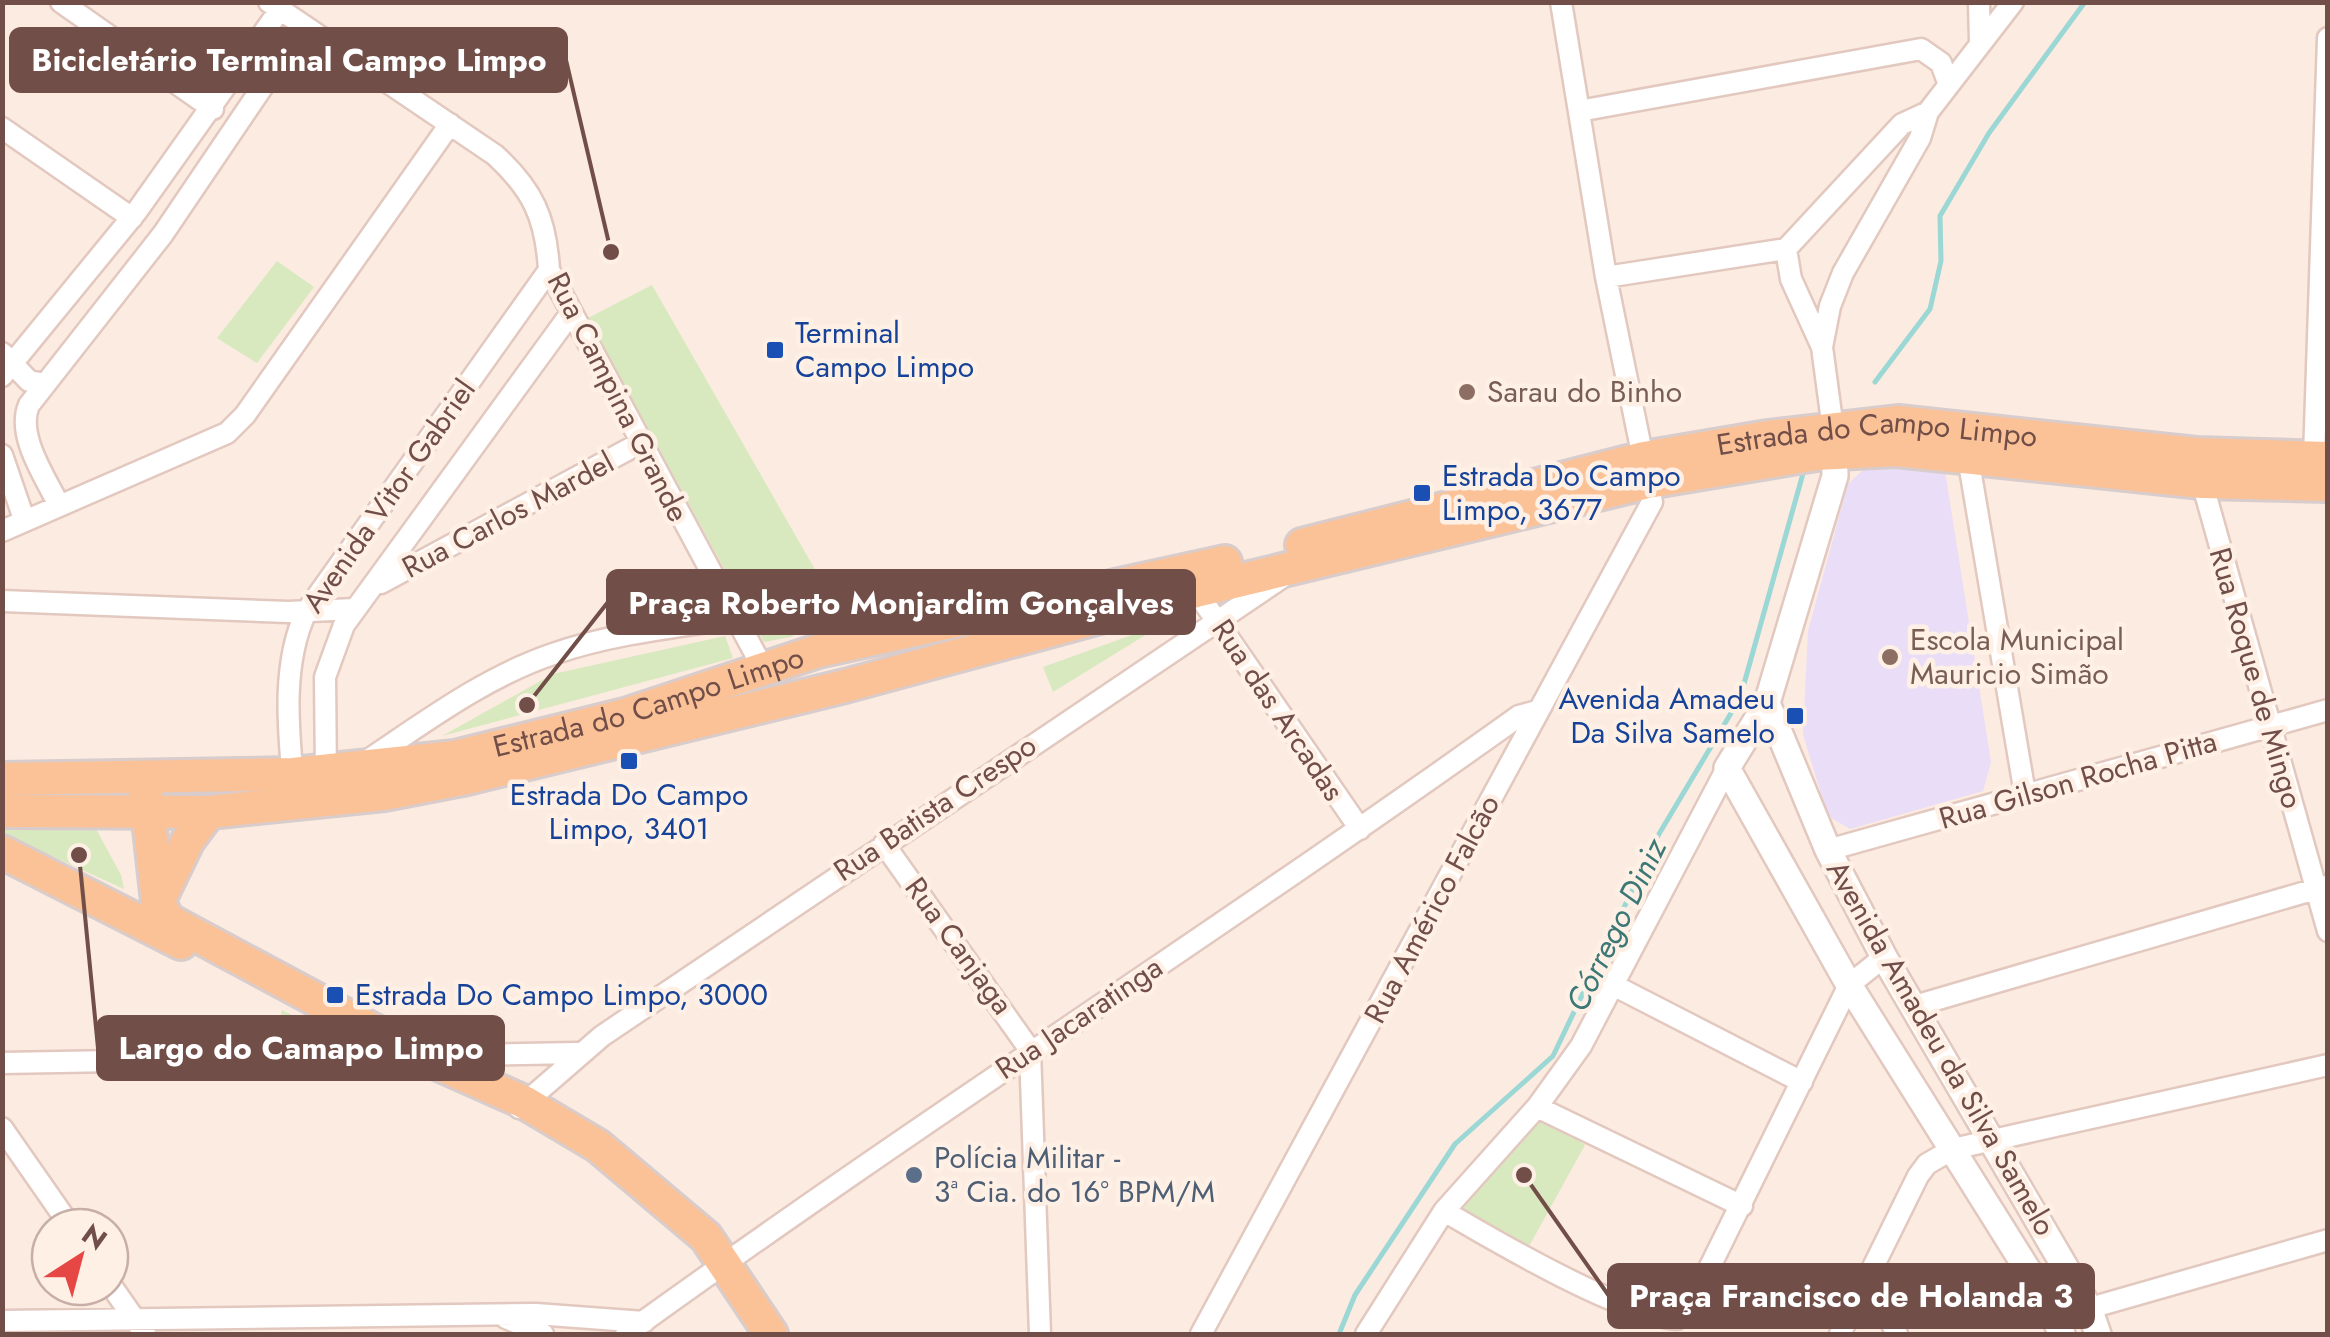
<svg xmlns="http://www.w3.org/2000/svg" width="2330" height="1337" font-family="Jost,sans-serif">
<rect width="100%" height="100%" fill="#fcebe0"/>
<path fill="#e9ddf8" d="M1887,467H1939L1945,471L1991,762L1983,791L1850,829L1828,816L1803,735L1808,631L1848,484L1863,470Z"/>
<path fill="#d8e9bf" d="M277,261L314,287L257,363L217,338Z
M652,285L829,594L813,600L822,617L791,637L764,642L588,318Z
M1165,623L1053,692L1043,667Z
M725,636L733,658L442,736L553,674Z
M2,826L95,827L121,875L124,889L3,834Z
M282,1010L333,1036L274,1043Z
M1538,1114L1585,1145L1527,1250L1451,1205Z"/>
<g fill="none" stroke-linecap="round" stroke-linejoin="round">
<path stroke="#9bd7d4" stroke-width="5" d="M1875,382L1930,309L1941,261L1940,216L1989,133L2085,2
M1339,1334L1355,1295L1455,1144L1553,1056L1659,834L1740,698L1804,470"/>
<g stroke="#e2c8bf" stroke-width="25">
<path id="minor" d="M61,2L213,109
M269,2L495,155C533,190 546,218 549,270L764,670
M1979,2L1980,42
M1579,111L1921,49L1941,63L1949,85
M2,128L132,218
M1786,249L1902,124L1928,112
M1786,249L1791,279L1822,347L1833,429
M1606,277L1786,249
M1822,347L1830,306L1843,273L1920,138L1928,112L2013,2
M2,353L29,381L45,384
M2,376L137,211L279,11
M2,455L24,519
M1968,457L2025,794
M2314,458L2328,38
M2202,482L2328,931
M59,505C45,477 16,435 29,405L163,234L303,27
M2,531L227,433L245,415L450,124
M381,583L642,442
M1196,591L1360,829
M2,601L288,612L355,609
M365,762C425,722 485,677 553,654C610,634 675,627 735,618
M326,778L325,677L344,625L571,313
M293,782C288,726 282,663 306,612L549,270
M884,844L1030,1050L1040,1334
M1828,850L2328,710
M1615,986L1802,1082
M1911,1007L2326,886
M2,1063L577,1053
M1537,1107L1742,1206
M519,1108L602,1036L1283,577
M2,1128L71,1227
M1444,1211C1495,1241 1621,1315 1677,1319L1689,1309L1849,985L1884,957
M1868,1277L1897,1334
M110,1284L145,1334
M506,1318L543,1334
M2055,1318L2328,1240
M2,1321L536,1314L644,1322
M626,1334C919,1122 1224,927 1519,716L1537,711
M1201,1334L1652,502L1606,277L1561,2
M1366,1334L1444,1211L1537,1107L1581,1046L1727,768
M1840,1334L1918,1176L1927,1164L1953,1149L2328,1065"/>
</g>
<g stroke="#e2c8bf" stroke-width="30">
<path id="tertiary" d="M1834,439L1835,476L1767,703L1727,768L1849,985L2041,1291L2062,1334
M1767,703L1828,850L1884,957L2089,1308L2098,1334"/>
</g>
<g stroke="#d8cdcc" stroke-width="38">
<g id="primary">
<path id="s1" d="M1302,545L1644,458L1768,437L1898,422L2196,454L2328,458"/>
<path id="s2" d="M2,779L293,774L455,757L625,715L818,651L1225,562"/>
<path d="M146,793L158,902L168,920L425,1058L524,1102L598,1146L706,1237L771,1334"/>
<path d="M2,811L209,812L384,794L467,778L845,686L1196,591L1648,482L1816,454L1896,450L2202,482L2328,485"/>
<path d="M2,852L181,943"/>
<path d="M158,902L188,840L209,812"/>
</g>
</g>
<use href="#minor" stroke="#fff" stroke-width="20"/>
<use href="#tertiary" stroke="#fff" stroke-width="25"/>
<use href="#primary" stroke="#fbc298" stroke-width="32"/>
</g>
<g fill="#1a4fb4" stroke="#fff0e6" stroke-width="4">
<rect x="765" y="340" width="20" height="20" rx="5"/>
<rect x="1412" y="483" width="20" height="20" rx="5"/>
<rect x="1785" y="706" width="20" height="20" rx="5"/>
<rect x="619" y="751" width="20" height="20" rx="5"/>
<rect x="325" y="985" width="20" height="20" rx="5"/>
</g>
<g fill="#8d6e63" stroke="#fff0e6" stroke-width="4">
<circle cx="1467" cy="392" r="10"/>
<circle cx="1890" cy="657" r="10"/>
</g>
<circle fill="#5c6f8a" stroke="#fff0e6" stroke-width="4" cx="914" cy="1175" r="10"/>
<g text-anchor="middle" stroke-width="9" stroke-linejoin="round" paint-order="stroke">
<g font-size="30" fill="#164399" stroke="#fff0e6" text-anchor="start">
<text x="795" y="343">Terminal<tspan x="795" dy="34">Campo Limpo</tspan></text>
<text x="1442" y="486">Estrada Do Campo<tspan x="1442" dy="34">Limpo, 3677</tspan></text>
<text x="1775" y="709" text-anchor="end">Avenida Amadeu<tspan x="1775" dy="34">Da Silva Samelo</tspan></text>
<text x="629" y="805" text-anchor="middle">Estrada Do Campo<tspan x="629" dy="34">Limpo, 3401</tspan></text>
<text x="355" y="1005">Estrada Do Campo Limpo, 3000</text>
</g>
<g font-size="30" fill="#785e54" stroke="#fff0e6" text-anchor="start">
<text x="1487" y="402">Sarau do Binho</text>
<text x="1910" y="650">Escola Municipal<tspan x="1910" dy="34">Mauricio Simão</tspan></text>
</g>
<g font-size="30" fill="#724e48" stroke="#fff0e6">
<text transform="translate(618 397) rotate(63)" y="10">Rua Campina Grande</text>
<text dy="10" stroke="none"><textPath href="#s1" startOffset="588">Estrada do Campo Limpo</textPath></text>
<text transform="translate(389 496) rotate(-55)" y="10">Avenida Vitor Gabriel</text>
<text transform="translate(508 515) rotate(-28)" y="10">Rua Carlos Mardel</text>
<text transform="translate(2256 678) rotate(74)" y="10">Rua Roque de Mingo</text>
<text dy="10" stroke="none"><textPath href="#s2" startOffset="655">Estrada do Campo Limpo</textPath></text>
<text transform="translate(1278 710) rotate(56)" y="10">Rua das Arcadas</text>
<text transform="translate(2078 780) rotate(-16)" y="10">Rua Gilson Rocha Pitta</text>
<text transform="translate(935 808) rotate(-34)" y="10">Rua Batista Crespo</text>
<text transform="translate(1432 909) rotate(-62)" y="10">Rua Américo Falcão</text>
<text transform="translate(959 946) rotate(54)" y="10">Rua Canjaga</text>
<text transform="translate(1079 1018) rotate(-34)" y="10">Rua Jacaratinga</text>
<text transform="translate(1941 1048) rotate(60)" y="10">Avenida Amadeu da Silva Samelo</text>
</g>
<g font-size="30" fill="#4e5e75" stroke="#fff0e6" text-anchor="start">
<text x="934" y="1168">Polícia Militar -<tspan x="934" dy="34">3ª Cia. do 16º BPM/M</tspan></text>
</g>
<g font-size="32" font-style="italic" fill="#3c7876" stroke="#fff0e6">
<text transform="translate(1616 925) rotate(-64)" y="11">Córrego Diniz</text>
</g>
</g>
<path fill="none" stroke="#724e48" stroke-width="4" d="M611 252L566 60M527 705L608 602M79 855L98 1048M1524 1175L1609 1296"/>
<g fill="#724e48" stroke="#fff0e6" stroke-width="4">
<circle cx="611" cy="252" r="10"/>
<circle cx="527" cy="705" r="10"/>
<circle cx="79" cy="855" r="10"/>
<circle cx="1524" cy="1175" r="10"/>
</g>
<g fill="#724e48" stroke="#724e48" stroke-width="4">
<rect x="11" y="29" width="555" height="62" rx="10"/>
<rect x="608" y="571" width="586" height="62" rx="10"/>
<rect x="98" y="1017" width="405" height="62" rx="10"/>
<rect x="1609" y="1265" width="484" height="62" rx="10"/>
</g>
<g font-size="32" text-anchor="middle" font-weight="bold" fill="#fff">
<text x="289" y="71">Bicicletário Terminal Campo Limpo</text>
<text x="901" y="614">Praça Roberto Monjardim Gonçalves</text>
<text x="301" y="1059">Largo do Camapo Limpo</text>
<text x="1851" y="1307">Praça Francisco de Holanda 3</text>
</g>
<rect width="2330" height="1337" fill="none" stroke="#724e48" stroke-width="10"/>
<g transform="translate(80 1257) rotate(36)"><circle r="48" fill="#fff0e6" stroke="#c7afa7" stroke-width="2.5"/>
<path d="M0-8L18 38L0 25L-18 38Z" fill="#e74744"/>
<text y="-15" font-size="28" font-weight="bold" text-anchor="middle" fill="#724e48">N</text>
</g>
</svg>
